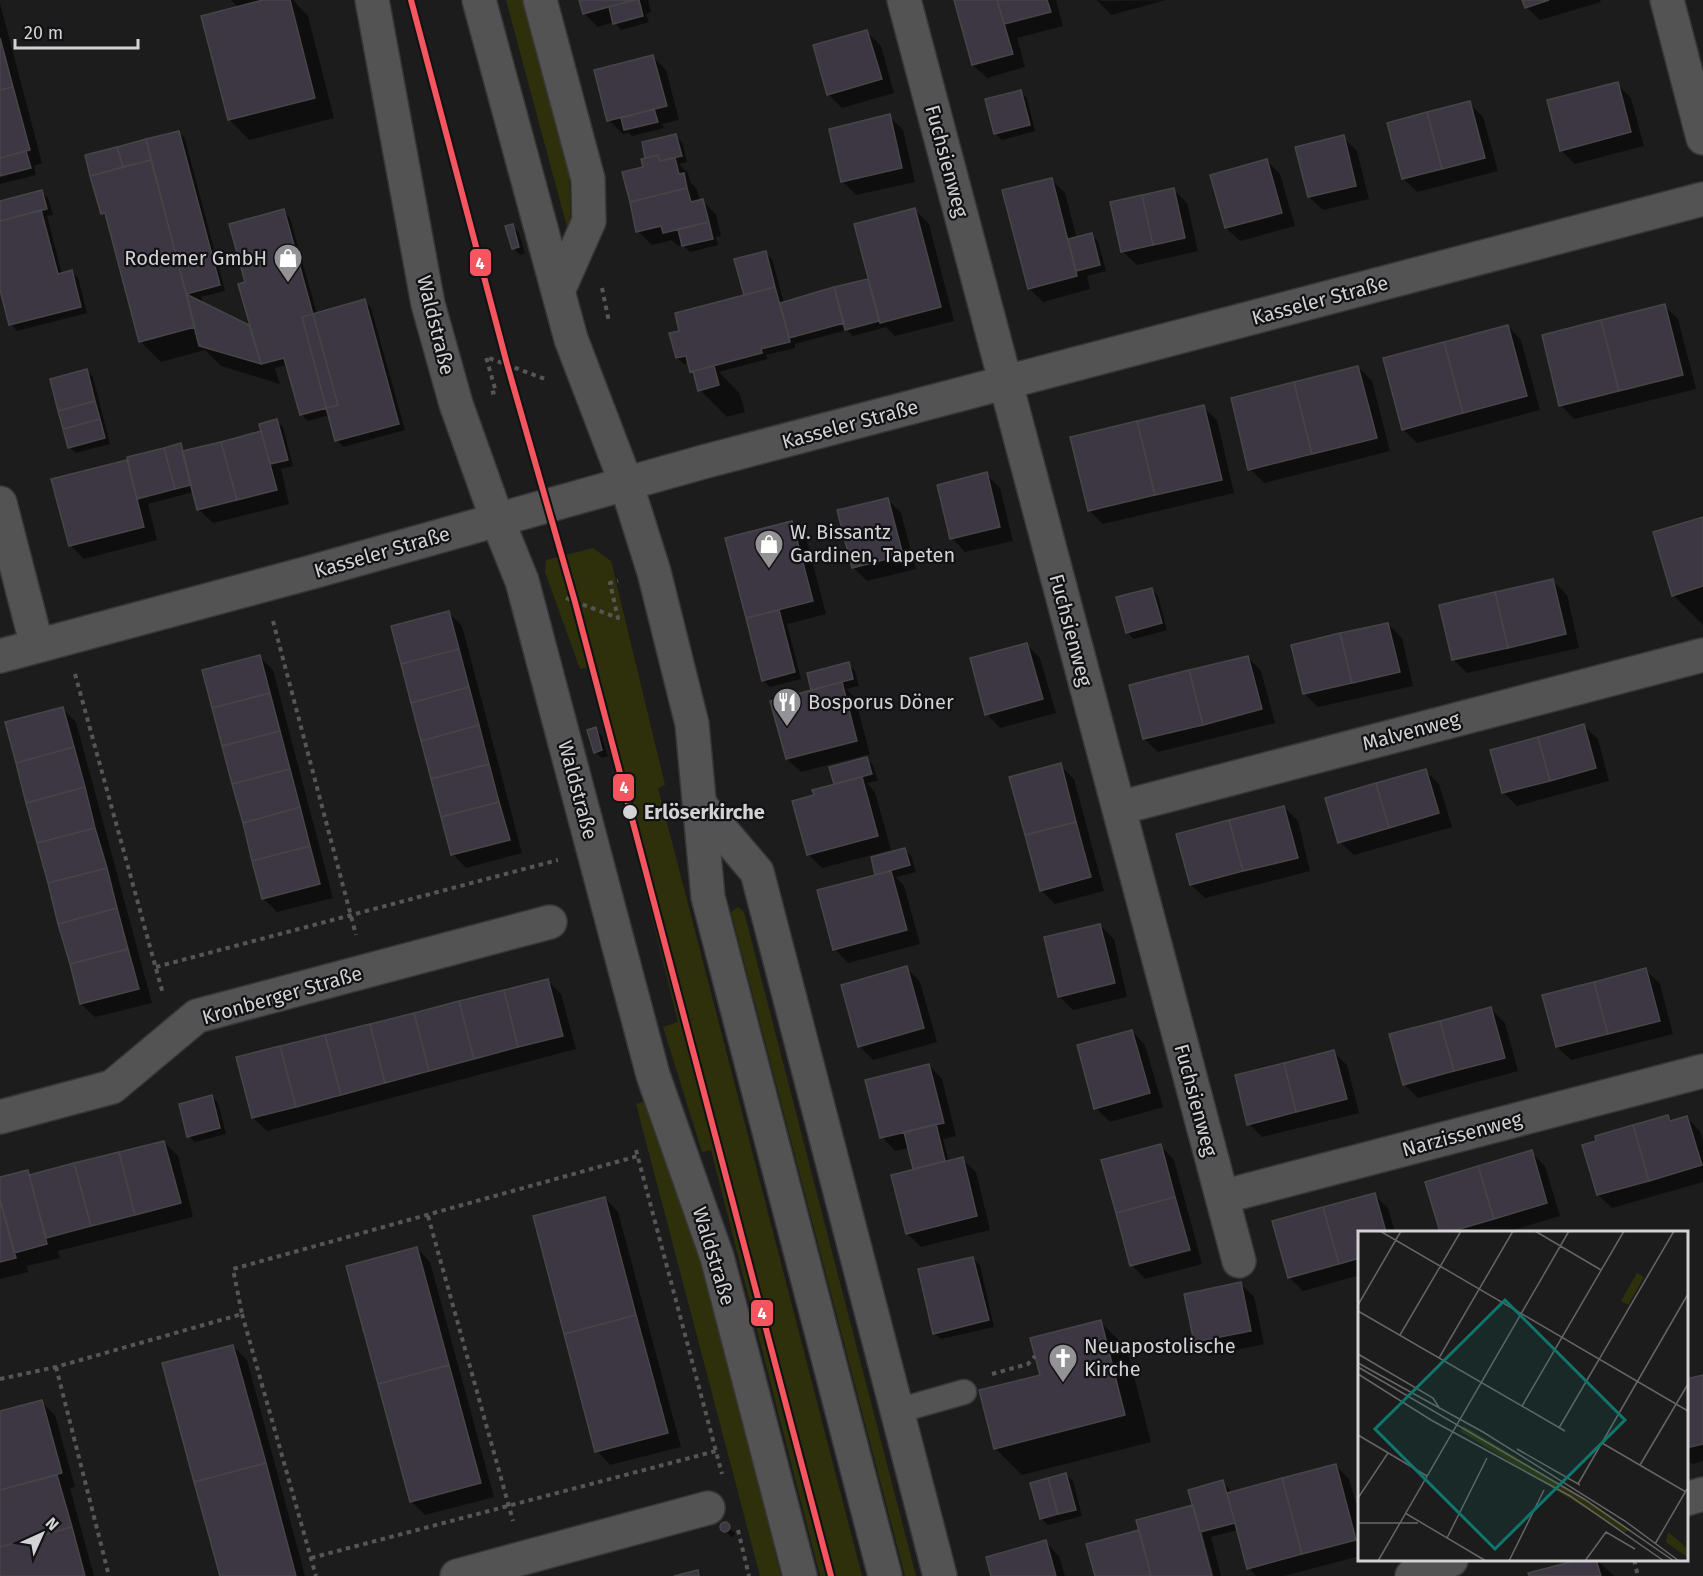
<svg xmlns="http://www.w3.org/2000/svg" width="1703" height="1576" font-family="'Fira Sans',sans-serif">
<rect width="100%" height="100%" fill="#1c1c1d"/>
<path fill="#2e300c" d="M506,0H525L569,166L571,242Z
M593,548L611,561L665,785L658,788L862,1576H820L711,1150L702,1152L663,1027L678,1022L590,667L580,669L545,572L546,560Z
M738,907L744,912L916,1576H905L731,912Z
M646,1101L704,1266L781,1576H760L636,1104Z"/>
<path fill="#0007" d="M231,0H293L308,16L334,118L249,140L229,119L239,8Z
M581,0H648L651,12L646,14L649,22L621,30L614,22L598,27L584,13Z
M956,0H1056L1063,26L1017,38L1025,67L987,78L973,65Z
M1097,0L1104,1L1166,0L1111,15Z
M1524,0H1600L1601,2L1540,20L1526,7Z
M0,3L42,163L34,166L36,175L0,184Z
M867,32L881,46L894,93L842,108L828,94Z
M652,56L666,70L679,120L662,124L664,128L632,136L629,133L623,134L609,120Z
M1617,84L1631,98L1644,146L1575,164L1561,150Z
M1020,92L1027,98L1035,131L1002,140L995,133Z
M1469,103L1483,117L1498,171L1417,192L1403,178Z
M889,116L903,130L915,182L856,195L843,182L830,130Z
M179,132L185,139L225,291L201,297L203,304L248,326L253,331L247,283L284,211L290,218L317,314L365,301L371,308L405,430L343,447L337,440L330,415L308,421L301,414L288,365L275,368L280,384L221,366L205,350L161,362L140,341L109,220L102,213L87,156Z
M675,135L682,142L687,162L679,164L688,173L690,182L697,189L700,202L703,201L716,215L721,236L716,237L718,245L690,252L683,245L678,246L672,240L652,245L638,231L648,159L646,157Z
M1343,137L1357,151L1369,199L1323,210L1309,197Z
M1267,161L1280,174L1295,226L1240,241L1226,228Z
M1051,179L1065,193L1077,239L1091,235L1098,241L1106,271L1087,276L1090,289L1043,302L1029,288Z
M1173,189L1187,203L1198,251L1137,265L1123,252L1112,204Z
M42,192L48,198L53,215L47,216L62,274L71,272L78,278L87,313L17,331L11,324L0,284V203Z
M915,210L929,224L954,321L895,336L886,327L853,336L847,330L795,344V348L766,355L768,359L719,372L740,394L745,412L727,417L700,390L696,377L691,371L689,363L684,364L677,358L681,332L746,296L736,261L766,253L772,259L784,303L870,280Z
M513,226L519,233L525,253L520,255L513,248Z
M1664,306L1678,319L1696,389L1574,419L1561,405Z
M1508,326L1521,340L1540,410L1417,443L1403,429Z
M1358,367L1372,381L1390,451L1264,483L1250,469Z
M86,371L93,377L110,444L76,453L70,447Z
M1203,407L1217,420L1234,493L1103,524L1090,511L1072,438Z
M276,421L283,427L293,466L281,469L289,504L213,523L199,510L193,492L148,504L157,540L84,559L70,545L127,461L130,464L180,445L186,451L263,432Z
M986,474L1000,488L1013,541L965,552L952,538Z
M887,499L901,513L916,569L867,581L853,567Z
M1703,518V625L1673,595Z
M792,523L806,537L826,614L787,624L801,679L770,687L763,680L727,540Z
M1553,581L1567,595L1579,648L1467,673L1454,660Z
M1152,589L1158,596L1167,630L1134,639L1127,632Z
M448,612L462,626L522,853L466,868L453,854Z
M1388,624L1402,638L1413,686L1318,707L1304,693Z
M1027,645L1040,658L1056,713L1000,728L987,714Z
M259,656L273,670L333,898L277,912L264,899L204,671Z
M1248,657L1261,671L1275,723L1158,752L1144,739Z
M848,664L855,671L859,686L846,689L855,698L870,754L801,772L787,759L813,691L809,674Z
M62,708L76,722L152,1003L95,1017L81,1004L7,723Z
M1584,726L1598,739L1609,781L1517,806L1503,792Z
M595,729L602,736L608,756L602,758L595,752Z
M867,759L873,765L878,781L867,783L875,792L891,850L822,868L808,854L816,796L837,785L836,783Z
M1060,765L1074,779L1104,891L1055,904L1041,890Z
M1425,770L1439,784L1452,827L1354,855L1340,842Z
M1284,807L1298,821L1310,871L1205,898L1191,885Z
M905,850L911,856L916,872L896,877L904,886L920,944L848,963L835,949L877,876L873,858Z
M1100,925L1114,939L1127,997L1073,1010L1059,996Z
M907,968L920,982L937,1042L873,1060L859,1046Z
M1646,970L1660,984L1673,1034L1571,1060L1557,1047L1544,996Z
M548,981L561,994L576,1049L267,1131L253,1118Z
M1491,1009L1505,1023L1518,1071L1418,1098L1404,1084Z
M1132,1031L1145,1045L1163,1107L1110,1122L1096,1108Z
M1333,1052L1347,1065L1359,1113L1262,1137L1249,1124Z
M929,1065L942,1079L956,1136L943,1139L949,1162L962,1159L976,1172L990,1230L921,1247L907,1233L915,1170L909,1148L895,1151L882,1137Z
M212,1096L218,1103L226,1134L195,1142L189,1136Z
M1668,1116L1673,1121L1686,1117L1700,1131L1703,1141V1182L1612,1208L1598,1195Z
M164,1142L178,1156L193,1217L58,1251L60,1258L27,1266L28,1272L0,1279V1179L27,1172L32,1176Z
M1161,1146L1174,1160L1202,1264L1145,1279L1132,1265Z
M1531,1152L1545,1166L1560,1216L1507,1232H1441L1427,1183Z
M1374,1195L1388,1208L1395,1232H1360V1275L1303,1291L1289,1277Z
M605,1198L618,1212L681,1447L610,1465L597,1451Z
M417,1248L430,1262L494,1497L425,1515L411,1501Z
M973,1258L980,1265L994,1327L941,1339L934,1333Z
M1240,1283L1254,1297L1264,1344L1209,1356L1196,1342L1186,1295Z
M1101,1322L1127,1349L1151,1442L1022,1475L995,1448L1041,1376Z
M233,1346L247,1360L305,1576H221Z
M1703,1376V1461L1692,1464L1686,1458V1380Z
M41,1402L55,1415L75,1487L70,1488L94,1576H0V1413Z
M1335,1465L1349,1479L1360,1518V1556L1284,1576H1256L1249,1568L1238,1530L1211,1537L1221,1576H1214L1202,1532L1197,1527L1210,1576H1096L1194,1506L1223,1482L1229,1489L1231,1493Z
M1066,1475L1073,1481L1082,1516L1048,1525L1041,1518Z
M723,1524L735,1533L733,1538L722,1529Z
M1046,1542L1059,1556L1065,1576H992Z
M1584,1560H1597L1614,1576H1530V1574Z"/>
<path fill="#3d3743" stroke="#464647" stroke-width="1.5" d="M263,0H290L315,98L228,120L201,16Z
M579,0H634L583,14Z
M634,0H639L643,16L613,24L609,7Z
M954,0H997L1013,54L972,65Z
M997,0H1047L1051,12L1004,24Z
M1522,0H1549L1525,8Z
M867,30L882,79L827,95L813,45Z
M0,38L13,87L0,90Z
M653,55L667,106L607,121L594,70Z
M1618,82L1631,132L1560,151L1547,100Z
M13,87L30,150L0,158V90Z
M1021,90L1030,125L994,134L985,99Z
M1470,101L1485,158L1442,169L1427,112Z
M654,109L658,122L624,130L621,118Z
M1427,112L1442,169L1402,179L1387,123Z
M890,114L902,168L841,182L829,129Z
M179,131L220,285L186,294L146,139Z
M676,134L682,156L660,161L658,155L645,158L642,142Z
M1344,135L1356,186L1308,197L1295,147Z
M146,139L151,160L123,167L117,147Z
M117,147L123,167L90,176L85,155Z
M26,151L31,168L0,176V158Z
M658,155L660,161L675,158L679,174L684,173L687,188L630,202L622,172L643,167L641,159Z
M1267,159L1282,213L1225,228L1210,175Z
M151,160L195,327L139,342L105,213L101,214L90,176Z
M1052,178L1077,276L1028,289L1002,190Z
M687,188L691,202L703,199L709,222L663,233L661,226L636,232L630,202Z
M1174,188L1185,238L1153,245L1142,195Z
M42,190L47,209L0,221V201Z
M1142,195L1153,245L1121,252L1110,202Z
M915,208L941,307L880,323L854,224Z
M284,209L338,405L300,415L284,358L261,364L238,284L245,282L229,224Z
M41,210L58,274L72,270L81,307L9,325L0,290V221Z
M709,222L713,239L682,246L678,229Z
M513,224L519,247L512,249L505,226Z
M1092,233L1100,265L1076,271L1068,239Z
M766,251L775,287L744,295L734,259Z
M868,279L879,321L845,330L834,287Z
M775,287L790,342L761,349L762,353L690,372L686,356L676,358L669,333L679,331L675,313Z
M834,287L844,323L789,338L780,303Z
M186,294L249,325L261,364L199,346Z
M365,299L399,424L335,441L302,317Z
M1665,304L1683,375L1619,391L1601,320Z
M1601,320L1619,391L1559,406L1542,335Z
M1508,325L1527,396L1463,413L1444,342Z
M1444,342L1463,413L1402,430L1383,358Z
M714,366L719,385L698,391L693,371Z
M1358,366L1377,438L1312,454L1294,382Z
M87,369L95,401L58,411L50,379Z
M1294,382L1312,454L1248,470L1231,398Z
M95,401L100,419L63,429L58,411Z
M1204,405L1222,480L1155,495L1137,421Z
M100,419L105,438L68,448L63,429Z
M277,419L288,460L270,464L259,424Z
M1137,421L1155,495L1088,511L1070,437Z
M261,431L277,490L237,500L221,442Z
M221,442L237,500L197,510L182,451Z
M181,443L191,485L175,489L164,448Z
M164,448L175,489L137,499L127,457Z
M127,460L144,527L69,546L51,479Z
M987,472L1000,527L950,539L937,485Z
M888,498L903,555L852,568L837,510Z
M1703,517V586L1672,596L1653,532Z
M792,521L813,601L746,618L725,538Z
M1553,579L1566,634L1508,648L1495,592Z
M1152,588L1162,623L1126,633L1116,597Z
M1495,592L1508,648L1452,660L1439,605Z
M779,610L795,672L762,681L746,618Z
M449,611L459,649L401,664L391,626Z
M1388,623L1400,672L1352,683L1340,633Z
M1340,633L1352,683L1303,694L1291,645Z
M1027,643L1043,699L985,715L970,658Z
M459,649L469,687L411,703L401,664Z
M260,655L270,693L212,708L202,670Z
M1248,656L1262,709L1203,725L1189,670Z
M849,662L853,679L811,690L807,673Z
M1189,670L1203,725L1143,739L1129,685Z
M842,682L857,741L786,759L770,701Z
M469,687L479,725L421,741L411,703Z
M270,693L280,731L222,746L212,708Z
M63,707L74,747L16,763L5,722Z
M1584,724L1596,768L1550,781L1538,737Z
M479,725L489,764L431,779L421,741Z
M596,727L602,750L594,753L587,730Z
M280,731L290,769L232,784L222,746Z
M1538,737L1550,781L1502,793L1490,750Z
M74,747L85,787L26,803L16,763Z
M867,757L872,774L834,784L829,767Z
M1061,763L1076,822L1025,835L1009,777Z
M489,764L499,802L441,817L431,779Z
M290,769L300,807L243,823L232,784Z
M1426,769L1439,813L1389,828L1376,783Z
M862,777L878,836L807,855L792,801L814,795L812,790Z
M1376,783L1389,828L1338,843L1325,798Z
M85,787L95,828L37,843L26,803Z
M499,802L510,840L451,855L441,817Z
M1284,806L1298,858L1243,871L1229,820Z
M300,807L310,846L252,861L243,823Z
M1229,820L1243,871L1190,885L1176,834Z
M1076,822L1091,877L1040,891L1025,835Z
M95,828L107,868L48,883L37,843Z
M310,846L320,884L262,899L252,861Z
M905,848L910,865L875,875L871,857Z
M107,868L117,908L58,924L48,883Z
M891,871L907,930L833,950L817,890Z
M117,908L128,949L70,964L58,924Z
M1100,924L1115,983L1058,997L1044,937Z
M128,949L139,989L80,1004L70,964Z
M907,966L924,1028L858,1047L841,985Z
M1646,968L1660,1021L1608,1034L1594,982Z
M548,979L563,1036L518,1047L504,990Z
M1594,982L1608,1034L1556,1047L1542,995Z
M504,990L518,1047L474,1059L459,1001Z
M459,1001L474,1059L429,1071L414,1013Z
M1491,1007L1505,1058L1454,1071L1440,1021Z
M414,1013L429,1071L385,1083L370,1024Z
M1440,1021L1454,1071L1403,1085L1389,1034Z
M370,1024L385,1083L341,1095L325,1035Z
M1132,1030L1150,1093L1094,1109L1077,1045Z
M325,1035L341,1095L296,1107L280,1046Z
M280,1046L296,1107L252,1118L236,1057Z
M1334,1050L1347,1099L1296,1112L1284,1063Z
M1284,1063L1296,1112L1247,1125L1235,1075Z
M929,1064L944,1123L880,1138L865,1080Z
M212,1095L220,1128L187,1137L179,1104Z
M1668,1115L1670,1121L1687,1116L1702,1165L1649,1181L1633,1125Z
M936,1124L945,1161L913,1169L904,1132Z
M1633,1125L1649,1181L1597,1195L1582,1145L1596,1141L1595,1136Z
M164,1141L181,1203L135,1215L119,1152Z
M1161,1144L1175,1197L1116,1213L1101,1160Z
M1532,1150L1547,1203L1494,1219L1478,1166Z
M119,1152L135,1215L91,1226L74,1163Z
M963,1157L977,1216L906,1234L891,1175Z
M74,1163L91,1226L46,1238L29,1175Z
M1478,1166L1494,1219L1449,1232H1440L1425,1182Z
M28,1170L47,1244L14,1253L0,1199V1177Z
M1375,1193L1386,1232H1360V1258L1339,1264L1323,1207Z
M605,1197L636,1315L564,1334L533,1216Z
M1175,1197L1190,1250L1130,1266L1116,1213Z
M0,1199L16,1258L0,1262Z
M1323,1207L1339,1264L1288,1278L1272,1221Z
M417,1247L449,1365L378,1384L346,1266Z
M973,1257L989,1320L933,1334L918,1269Z
M1241,1282L1251,1331L1194,1342L1184,1294Z
M636,1315L668,1433L595,1452L564,1334Z
M1101,1320L1125,1415L994,1449L979,1390L1040,1375L1030,1338Z
M233,1345L266,1463L194,1482L162,1363Z
M449,1365L481,1483L410,1502L378,1384Z
M1703,1375V1444L1686,1448V1379Z
M42,1400L62,1473L0,1490V1411Z
M266,1463L296,1576H220L194,1482Z
M1336,1464L1356,1540L1302,1554L1282,1478Z
M1066,1473L1076,1510L1058,1514L1048,1478Z
M57,1475L72,1527L0,1547V1490Z
M1048,1478L1058,1514L1040,1519L1030,1483Z
M1282,1478L1302,1554L1247,1569L1227,1493Z
M1223,1480L1235,1523L1200,1532L1188,1490Z
M1193,1505L1212,1576H1151L1136,1520Z
M720 1527a5 5 0 1 1 10 0a5 5 0 1 1-10 0Z
M72,1527L85,1576H0V1547Z
M1139,1530L1151,1576H1095L1086,1544Z
M1046,1540L1056,1576H991L986,1557Z
M1578,1560H1596L1601,1576H1529L1528,1573Z
M698,1570L699,1576H674Z"/>
<g fill="none" stroke-linecap="round" stroke-linejoin="round">
<g stroke="#373738" stroke-width="27">
<path id="lane" d="M897,1411L964,1392"/>
</g>
<g stroke="#373738" stroke-width="36">
<path id="street" d="M540,0L588,179L589,221L558,291
M904,0L1239,1261
M1667,0L1703,138
M0,503L37,646
M0,656L312,572L703,462L1703,199
M700,805L757,872L940,1576
M1119,808L1703,655
M0,1117L112,1087L197,1016L550,922
M1222,1197L1703,1071
M1686,1499L1703,1494
M457,1576L708,1508
M1412,1576L1440,1562L1451,1560"/>
</g>
<g stroke="#373738" stroke-width="36">
<path id="secondary" d="M372,0L428,304L456,404L497,519L522,581L653,1075L717,1257L800,1576
M479,0L571,339L626,483L654,572L692,724L708,897L885,1576"/>
</g>
<path stroke="#565657" stroke-width="4" stroke-dasharray="4.5 4.5" stroke-linecap="butt" d="M602,288L609,322
M491,393L496,392L486,357L545,379
M566,598L618,618L610,583L618,581
M273,621L356,935
M75,674L163,994
M156,967L558,860
M636,1150L722,1474
M428,1216L513,1521
M242,1314L316,1576
M56,1367L109,1576
M992,1374L1028,1364L1035,1356
M0,1379L56,1367L242,1314L233,1269L638,1156
M738,1530L749,1576
M311,1558L716,1451
M1634,1560L1638,1576"/>
<use href="#lane" stroke="#535354" stroke-width="24"/>
<use href="#street" stroke="#535354" stroke-width="33"/>
<use href="#secondary" stroke="#535354" stroke-width="33"/>
<g stroke="#121215" stroke-width="10">
<path id="tram-1" d="M411,0L507,364L575,602L831,1576"/>
</g>
<use href="#tram-1" stroke="#f5555e" stroke-width="6"/>
</g>
<defs>
<g id="shop-pin" transform="scale(1.5)"><path d="M0 17L-7.5 6A9.5 9.5 0 1 1 7.5 6Z" fill="#939395" stroke="#121215"/><path d="M-5-2.5h2.3a2.7 3.5 0 0 1 5.4 0H5L5.5 6h-11ZM-1.5-2.5h3a1.5 2.3 0 0 0-3 0Z" fill="#fff"/></g>
<g id="restaurant-pin" transform="scale(1.5)"><path d="M0 17L-7.5 6A9.5 9.5 0 1 1 7.5 6Z" fill="#939395" stroke="#121215"/><path d="M-5-6h1v4h1v-4h1v4h1v-4h1v5L-1.5 .5V6h-2V.5L-5-1ZM5-6V6H3V1.5H1.5Q1.5-4 5-6Z" fill="#fff"/></g>
<g id="church-pin" transform="scale(1.5)"><path d="M0 17L-7.5 6A9.5 9.5 0 1 1 7.5 6Z" fill="#939395" stroke="#121215"/><path d="M-1.2-6h2.4v3.5h3.3v2.4h-3.3V6h-2.4V-.1h-3.3v-2.4h3.3Z" fill="#fff"/></g>
</defs>
<g fill-rule="evenodd">
<use href="#shop-pin" x="288" y="258"/>
<use href="#shop-pin" x="769" y="544"/>
<use href="#restaurant-pin" x="787" y="702"/>
<use href="#church-pin" x="1063" y="1358"/>
</g>
<circle fill="#d3d3d5" stroke="#121215" stroke-width="2" cx="630" cy="812" r="8"/>
<g text-anchor="middle" stroke-width="4.5" stroke-linejoin="round" paint-order="stroke">
<g font-size="20" fill="#d3d3d5" stroke="#121215">
<text transform="translate(947 161) rotate(75)" y="7">Fuchsienweg</text>
<text transform="translate(1320 300) rotate(-15)" y="7">Kasseler Straße</text>
<text transform="translate(436 325) rotate(76)" y="7">Waldstraße</text>
<text transform="translate(850 424) rotate(-15)" y="7">Kasseler Straße</text>
<text transform="translate(382 552) rotate(-16)" y="7">Kasseler Straße</text>
<text transform="translate(1071 630) rotate(75)" y="7">Fuchsienweg</text>
<text transform="translate(1411 731) rotate(-15)" y="7">Malvenweg</text>
<text transform="translate(578 790) rotate(75)" y="7">Waldstraße</text>
<text transform="translate(282 995) rotate(-16)" y="7">Kronberger Straße</text>
<text transform="translate(1196 1100) rotate(75)" y="7">Fuchsienweg</text>
<text transform="translate(1462 1134) rotate(-15)" y="7">Narzissenweg</text>
<text transform="translate(714 1256) rotate(73)" y="7">Waldstraße</text>
</g>
<g font-size="20" fill="#d3d3d5" stroke="#121215" text-anchor="start">
<text x="267" y="265" text-anchor="end">Rodemer GmbH</text>
<text x="790" y="539">W. Bissantz<tspan x="790" dy="23">Gardinen, Tapeten</tspan></text>
<text x="808" y="709">Bosporus Döner</text>
<text x="1084" y="1353">Neuapostolische<tspan x="1084" dy="23">Kirche</tspan></text>
</g>
<g font-size="20" font-weight="bold" fill="#d3d3d5" stroke="#121215" text-anchor="start">
<text x="644" y="819">Erlöserkirche</text>
</g>
</g>
<g transform="translate(1358 1231)">
<rect width="330" height="330" fill="#1c1c1d"/>
<path d="M279,42L286,46L270,74L263,70ZM106,195L228,268L273,299L266,301L102,200ZM310,301L330,318V327L308,311Z" fill="#2e300c"/>
<path fill="none" stroke="#656567" stroke-width="1.5" d="M22,0L330,180M177,0L243,39M0,74L43,0M0,80L207,200M42,104L103,0M0,123L75,167L82,178M81,127L155,0M0,132L125,201L267,290L321,330M0,136L226,268L316,330M0,143L73,189L212,265L306,330M164,175L266,0M201,197L316,0M0,204L69,245M244,212L328,261M159,218L222,254M282,234L330,153M220,253L330,63M0,267L30,222M47,282L128,330M0,292H60M89,307L129,227M297,313L329,258M20,330L211,0M151,330L186,259M227,330L248,301L277,318"/>
<path fill="#0f766e" fill-opacity="0.15" stroke="#0f766e" stroke-width="3" d="M147,69L267,189L137,318L17,198Z"/>
<rect width="330" height="330" fill="none" stroke="#d3d3d5" stroke-width="3"/>
</g>
<g stroke="#121215" stroke-width="2">
<rect x="469" y="248" width="23" height="29" rx="6" fill="#f5555e"/>
<rect x="612" y="773" width="23" height="29" rx="6" fill="#f5555e"/>
<rect x="750" y="1299" width="24" height="28" rx="6" fill="#f5555e"/>
</g>
<g font-size="16" text-anchor="middle" font-weight="bold" fill="#fff">
<text x="480" y="269">4</text>
<text x="624" y="793">4</text>
<text x="762" y="1319">4</text>
</g>
<g transform="translate(42 1534) rotate(45)" stroke="#121215" stroke-width="4.5" paint-order="stroke">
<path d="M0-4.5L10 22L0 15L-10 22Z" fill="#d3d3d5"/>
<text y="-9" font-size="16" font-weight="bold" text-anchor="middle" fill="#d3d3d5">N</text>
</g>
<path d="M15 39v9h123v-9" fill="none" stroke="#d3d3d5" stroke-width="3"/>
<text x="24" y="39" font-size="18" fill="#d3d3d5" stroke="#121215" stroke-width="4.5" paint-order="stroke">20 m</text>
</svg>
